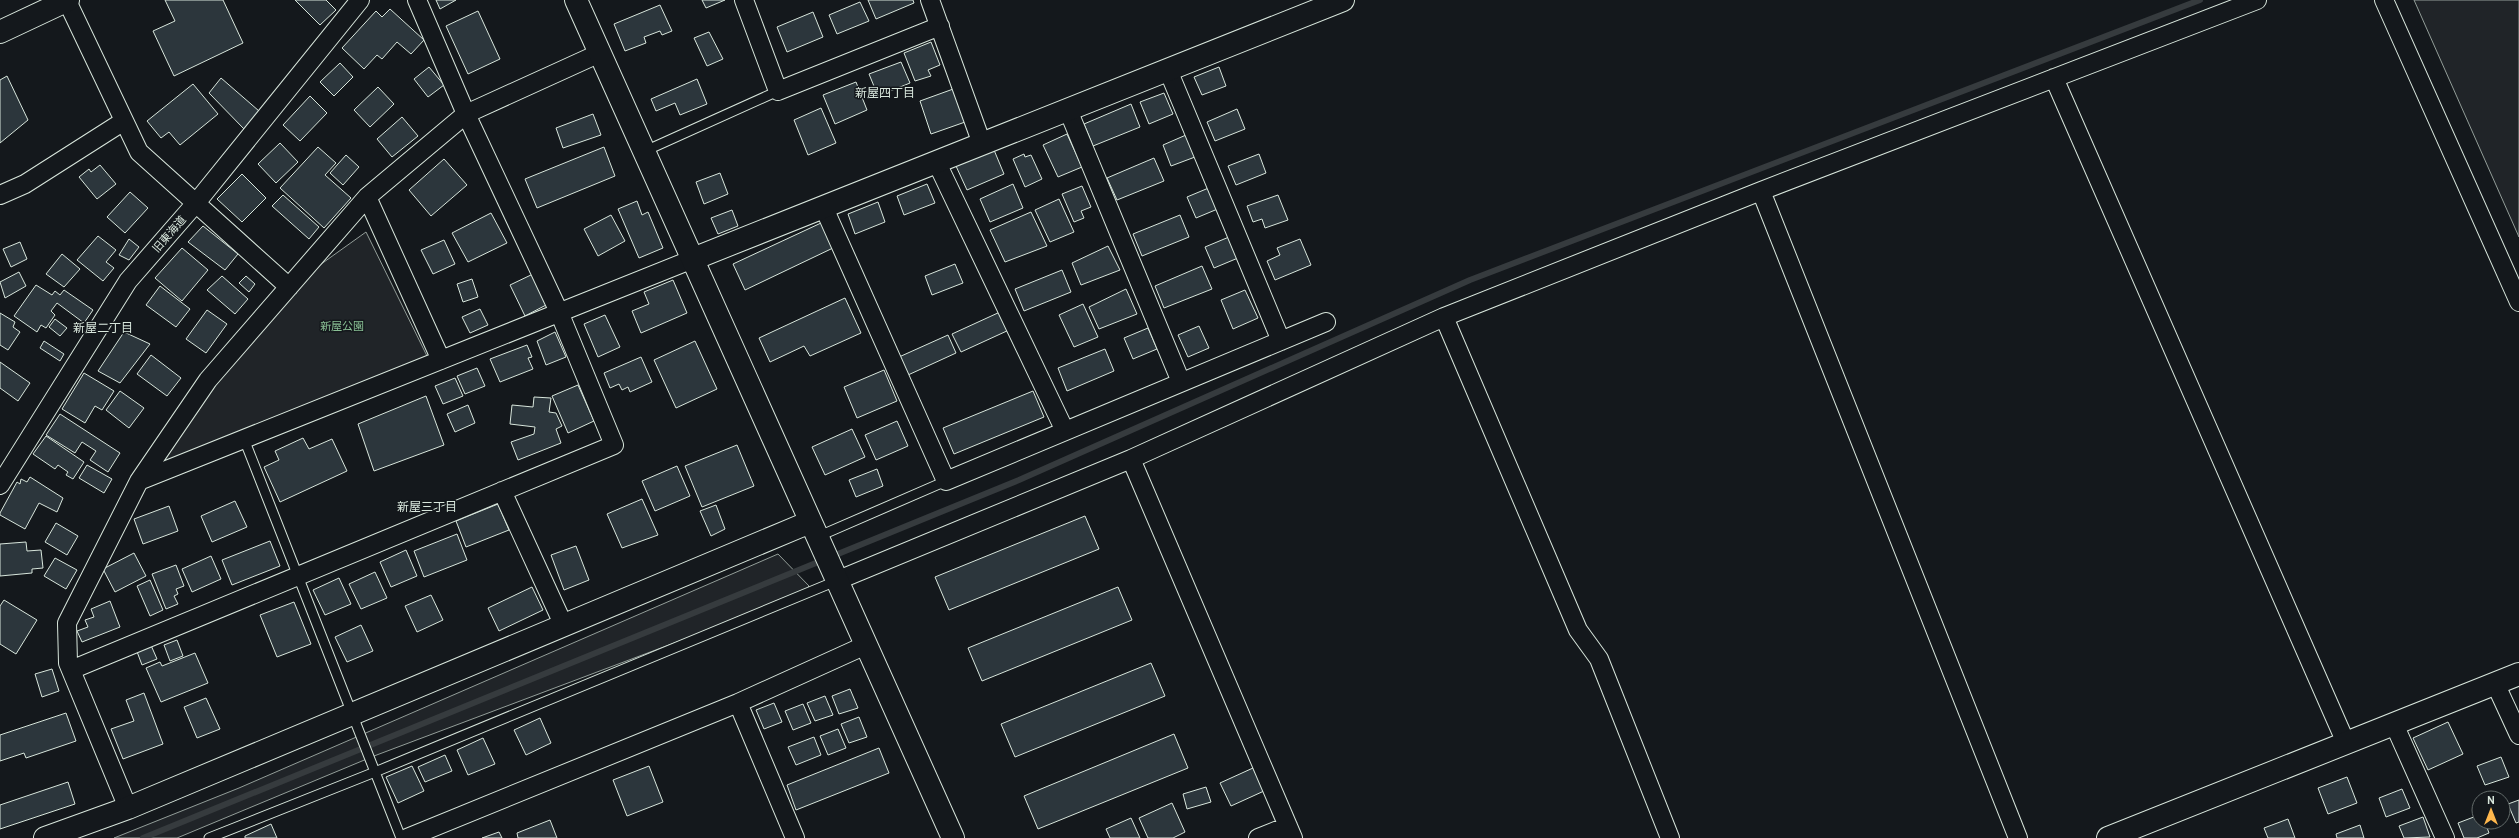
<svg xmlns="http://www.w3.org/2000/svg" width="2519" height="838" font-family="Overpass,'Noto Sans JP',sans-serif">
<rect width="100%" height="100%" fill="#14181c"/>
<path fill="#202428" stroke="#939e99" d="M2414,0H2519V237Z
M366,232L427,356L139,481L289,287Z
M778,554L809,586L799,596L374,756L177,838H114L239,788Z"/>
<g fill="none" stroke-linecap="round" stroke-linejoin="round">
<path stroke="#363b3e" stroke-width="6" d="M143,838L1019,480L1470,280L2200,0"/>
</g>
<path fill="#2c363c" stroke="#d8e6dc" d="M165,0H223L243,43L174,76L153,31L175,21Z
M295,0H326L336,10L320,25Z
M436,0H456L440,9Z
M702,0H725L706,8Z
M868,0H913L914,3L876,19Z
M860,2L869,21L837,34L829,15Z
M660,5L672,31L662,35L660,31L644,37L646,43L625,51L614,24Z
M390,9L424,40L411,54L397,42L382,59L377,55L364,69L342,48L376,11L382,17Z
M478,11L500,59L468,74L446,26Z
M813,12L823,37L787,52L777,27Z
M709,32L723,59L707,66L694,38Z
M931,42L940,65L928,70L931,76L915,81L904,53Z
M901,62L910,83L878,96L869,74Z
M340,63L353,77L334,96L320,82Z
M429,67L444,85L428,97L414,79Z
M1219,67L1226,86L1202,95L1194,77Z
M7,76L28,120L0,143V80Z
M221,78L259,111L244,129L209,93Z
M697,79L707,104L680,115L675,103L656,111L651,99Z
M856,82L867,110L835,124L823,95Z
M193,84L218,114L180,145L169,132L161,138L147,121Z
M378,87L394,104L370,127L354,110Z
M956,88L968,121L931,134L920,101Z
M1164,93L1173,114L1149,124L1140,102Z
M310,96L327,113L300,141L283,125Z
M1131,104L1140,127L1093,146L1084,124Z
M821,108L836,143L808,155L794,120Z
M1237,109L1245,129L1215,141L1207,122Z
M593,114L601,135L563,148L556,128Z
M402,117L418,136L392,157L377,139Z
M1067,134L1082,167L1058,177L1043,145Z
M1186,135L1195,157L1171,166L1163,145Z
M280,143L298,162L276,183L258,164Z
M318,147L336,163L325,175L351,198L324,228L280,188Z
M604,147L615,176L537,208L525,179Z
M994,150L1004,174L967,190L956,166Z
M1024,154L1025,157L1031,155L1042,179L1025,187L1013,159Z
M1259,154L1266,173L1236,185L1228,166Z
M346,155L359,167L343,185L330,173Z
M1154,158L1164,181L1117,200L1107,178Z
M444,159L467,185L431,216L409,190Z
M100,165L116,184L97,199L79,177L89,169L91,172Z
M720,173L728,194L704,204L696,182Z
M242,174L266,198L242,222L217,199Z
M927,184L935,203L904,215L897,196Z
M1013,184L1023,208L990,222L980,199Z
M1082,186L1091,207L1081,211L1084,218L1074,222L1062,194Z
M1211,187L1220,208L1196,218L1187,197Z
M130,192L148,208L125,233L107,217Z
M283,195L319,227L309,239L272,206Z
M1278,195L1288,220L1265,228L1262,219L1253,222L1247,206Z
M1059,199L1074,232L1050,242L1035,210Z
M637,201L642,215L648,212L663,248L639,258L618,209Z
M878,202L885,222L855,234L848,214Z
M732,210L738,226L718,234L711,218Z
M1031,212L1047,246L1005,262L990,230Z
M491,213L507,243L468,262L452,233Z
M611,215L625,241L598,256L584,229Z
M1180,215L1189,237L1142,256L1133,234Z
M821,223L833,248L745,290L733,264Z
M203,226L238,254L225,270L188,242Z
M98,236L116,250L106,262L114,268L103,281L77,260Z
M1229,237L1238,258L1214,268L1205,247Z
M129,239L139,247L129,260L119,255Z
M1300,239L1311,265L1275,280L1267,261L1280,255L1277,248Z
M444,240L455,264L433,274L421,250Z
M20,242L27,259L11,267L3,249Z
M1108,246L1120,270L1081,285L1072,263Z
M182,248L208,270L182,301L155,278Z
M62,254L80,269L64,287L46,274Z
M955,264L963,283L932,295L925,276Z
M1202,266L1212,289L1164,308L1155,286Z
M1062,270L1071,292L1024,311L1015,289Z
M19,272L26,286L5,298L0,282Z
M533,274L548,304L525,316L510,285Z
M222,276L248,299L235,314L207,290Z
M246,276L255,284L249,292L239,283Z
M472,279L478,297L463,302L457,284Z
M673,280L687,313L641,333L632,311L649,304L644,292Z
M36,285L52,295L55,291L60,295L64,290L93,310L84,323L57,303L51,311L55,315L46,328L41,325L37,332L14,316Z
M160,286L190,309L176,327L146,305Z
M1126,289L1137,314L1099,329L1089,307Z
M1245,290L1258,318L1233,329L1221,300Z
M845,298L861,333L810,356L804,346L770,362L759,338Z
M1083,304L1098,337L1074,347L1059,315Z
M480,309L488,325L470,333L462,317Z
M207,310L227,324L206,353L186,339Z
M1000,312L1009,330L961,352L952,334Z
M0,313L15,322L13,327L20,332L8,350L0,345Z
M605,315L620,347L598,357L584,324Z
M55,319L67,328L60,336L49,327Z
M1199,326L1209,348L1188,357L1178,335Z
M1148,328L1157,349L1133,359L1124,338Z
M124,332L150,344L120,383L98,371Z
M555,332L566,357L546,365L537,341Z
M948,335L956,353L908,375L899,357Z
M44,341L64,354L60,361L40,348Z
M695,341L717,389L676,408L654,360Z
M527,345L532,357L528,358L533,369L500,382L490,359Z
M1105,349L1114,371L1067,391L1058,368Z
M151,355L181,378L167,396L137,374Z
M641,357L652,382L630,392L628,387L622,390L619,384L610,388L604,373Z
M0,362L30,383L18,401L0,388Z
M477,368L485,386L465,394L457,376Z
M884,370L897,401L857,418L844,387Z
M84,373L114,391L102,410L95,406L85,423L62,409Z
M455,378L463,396L443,404L435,386Z
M578,385L594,421L568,433L552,396Z
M120,391L144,408L129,428L106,410Z
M1033,391L1044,417L954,454L943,428Z
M426,396L444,445L374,471L358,424Z
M534,397L551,398L549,412L556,413L562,426L556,429L561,443L518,460L511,442L534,434L535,427L510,424L512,405L533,407Z
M468,405L475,423L455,432L447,414Z
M60,414L120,453L108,472L90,460L96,451L82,442L75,453L46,435Z
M897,421L908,446L876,460L865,435Z
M852,429L865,457L825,475L812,447Z
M46,436L84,462L73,479L66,475L68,472L58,465L55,469L33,454Z
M303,438L309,449L332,439L347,471L280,502L264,467L279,460L275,451Z
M737,445L754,486L702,507L685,466Z
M87,465L112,479L104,493L79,478Z
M677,466L690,496L655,511L642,481Z
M877,469L883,486L856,497L849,480Z
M30,477L63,498L57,512L39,503L25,529L0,515V513L17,482L20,484L21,479L27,482Z
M642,499L658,535L622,548L607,514Z
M235,501L247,527L212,542L201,516Z
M498,504L509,530L466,547L456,521Z
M716,505L725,529L711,536L700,511Z
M169,506L178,531L143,544L134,519Z
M1085,516L1099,549L949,610L935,577Z
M56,523L78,536L67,555L45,542Z
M457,534L467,560L424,577L414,551Z
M270,541L280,566L232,585L222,560Z
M26,542L27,551L41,550L43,568L32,569V573L0,576V544Z
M576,546L589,580L564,590L551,555Z
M406,550L417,576L391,587L380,562Z
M134,553L146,576L115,592L103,569Z
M211,556L221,579L192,592L182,569Z
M55,558L77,570L66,589L44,576Z
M176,565L184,586L176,589L178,594L174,596L178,604L166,609L152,574Z
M375,572L387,598L361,609L349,584Z
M339,578L351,604L325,615L313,590Z
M150,580L163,610L150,616L137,586Z
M532,587L543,610L499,631L488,608Z
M1118,587L1132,620L982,681L968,648Z
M431,595L443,620L417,632L405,606Z
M4,600L37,620L16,654L0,644V606Z
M110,601L120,627L82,642L77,631L88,627L85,620L94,617L91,609Z
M294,602L311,644L277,657L260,615Z
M361,625L373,651L347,662L335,637Z
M177,640L183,656L170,661L164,645Z
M150,643L157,659L142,665L136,649Z
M195,653L208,683L161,702L146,668L160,662L162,666Z
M1151,663L1165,696L1015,757L1001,724Z
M52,669L59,691L42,697L35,674Z
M850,689L858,708L839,714L832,696Z
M144,693L163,744L123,759L111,729L134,721L126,700Z
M825,696L833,715L815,721L807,703Z
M206,698L220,729L197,738L184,707Z
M774,703L782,722L764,729L756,710Z
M803,704L811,723L793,730L785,711Z
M66,713L76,741L26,758L24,753L0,761V735Z
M859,717L867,737L849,743L841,724Z
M540,718L551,743L526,755L514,730Z
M2448,722L2463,754L2428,770L2413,738Z
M838,729L846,748L828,755L820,736Z
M1174,734L1188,768L1038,829L1024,796Z
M814,737L821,755L796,765L788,747Z
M483,738L495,764L468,775L457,750Z
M879,748L889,773L796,810L787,785Z
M445,755L452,771L425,782L418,767Z
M2501,757L2509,777L2485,785L2477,766Z
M412,766L424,791L398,803L386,777Z
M649,766L663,802L627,816L613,780Z
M1253,768L1264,791L1231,806L1220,783Z
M2347,777L2357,803L2328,814L2318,788Z
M68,782L75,804L0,829V805Z
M1206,787L1211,802L1187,809L1183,794Z
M2402,789L2410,808L2386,817L2379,798Z
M2519,800V822L2516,823L2508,804Z
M1172,803L1185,832L1173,838H1148L1139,818Z
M2479,815V822H2485L2489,833L2477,838H2464L2458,823Z
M2423,817L2430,837L2404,838L2399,826Z
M1131,818L1140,838H1110L1106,829Z
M2288,819L2295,838H2268L2264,828Z
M550,820L557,838H518L517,833Z
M271,824L277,838H245V836Z
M2360,825L2364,838H2337L2336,834Z
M499,832L502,838H482Z"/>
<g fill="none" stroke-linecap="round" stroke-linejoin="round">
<g stroke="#d8e6dc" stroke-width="11">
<path id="lane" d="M645,151L778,91
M244,439L401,838
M817,537L946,481
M209,838L375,772L836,581"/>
</g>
<g stroke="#d8e6dc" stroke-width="20">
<path id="street" d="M744,0L778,91L940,26
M930,0L982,144
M2384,0L2519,302
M67,1L139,152L289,287
M1168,70L1281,341
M2054,78L2346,743
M1068,110L1181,382
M937,163L1065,431
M1761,191L2018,838
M0,195L25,184L124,121
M367,197L441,360
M824,208L946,481L1326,322
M1444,317L1578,630L1599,659L1670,838
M1131,459L1293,838
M139,481L693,259
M0,485L128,281L196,203L360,0
M502,491L564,626
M836,581L1131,459L1444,317L1761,191L2257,0
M71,670L614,445L559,312L466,114L417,0
M2495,683L2519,735
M738,703L795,838
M2394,724L2445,838
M128,808L68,663L67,623L139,481L208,380L367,197L466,114L600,53
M407,838L738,703L866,645
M1258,838L1288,826"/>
</g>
<g stroke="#d8e6dc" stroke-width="24">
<path id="secondary" d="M576,0L953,838
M0,32L68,0
M693,259L1343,0
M45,838L128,808L810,522
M2108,838L2519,674"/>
</g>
<use href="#lane" stroke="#14181c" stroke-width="9"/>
<use href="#street" stroke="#14181c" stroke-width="18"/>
<use href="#secondary" stroke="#14181c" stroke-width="22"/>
</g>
<g text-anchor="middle" stroke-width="3" stroke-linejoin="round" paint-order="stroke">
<g font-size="11" fill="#d8e6dc" stroke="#14181c">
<text transform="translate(169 234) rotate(-49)" y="4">旧東海道</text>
</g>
<g font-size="11" fill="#8ac095" stroke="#14181c">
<text x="342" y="330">新屋公園</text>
</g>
<g font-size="12" fill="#d8e6dc" stroke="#14181c">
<text x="885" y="97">新屋四丁目</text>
<text x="103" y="332">新屋二丁目</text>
<text x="427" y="511">新屋三丁目</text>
</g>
</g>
<g transform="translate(2491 810)"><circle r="19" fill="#14181c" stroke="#626a69"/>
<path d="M0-3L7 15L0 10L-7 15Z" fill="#ffb74d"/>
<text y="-6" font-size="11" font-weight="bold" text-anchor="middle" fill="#d8e6dc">N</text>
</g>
</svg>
